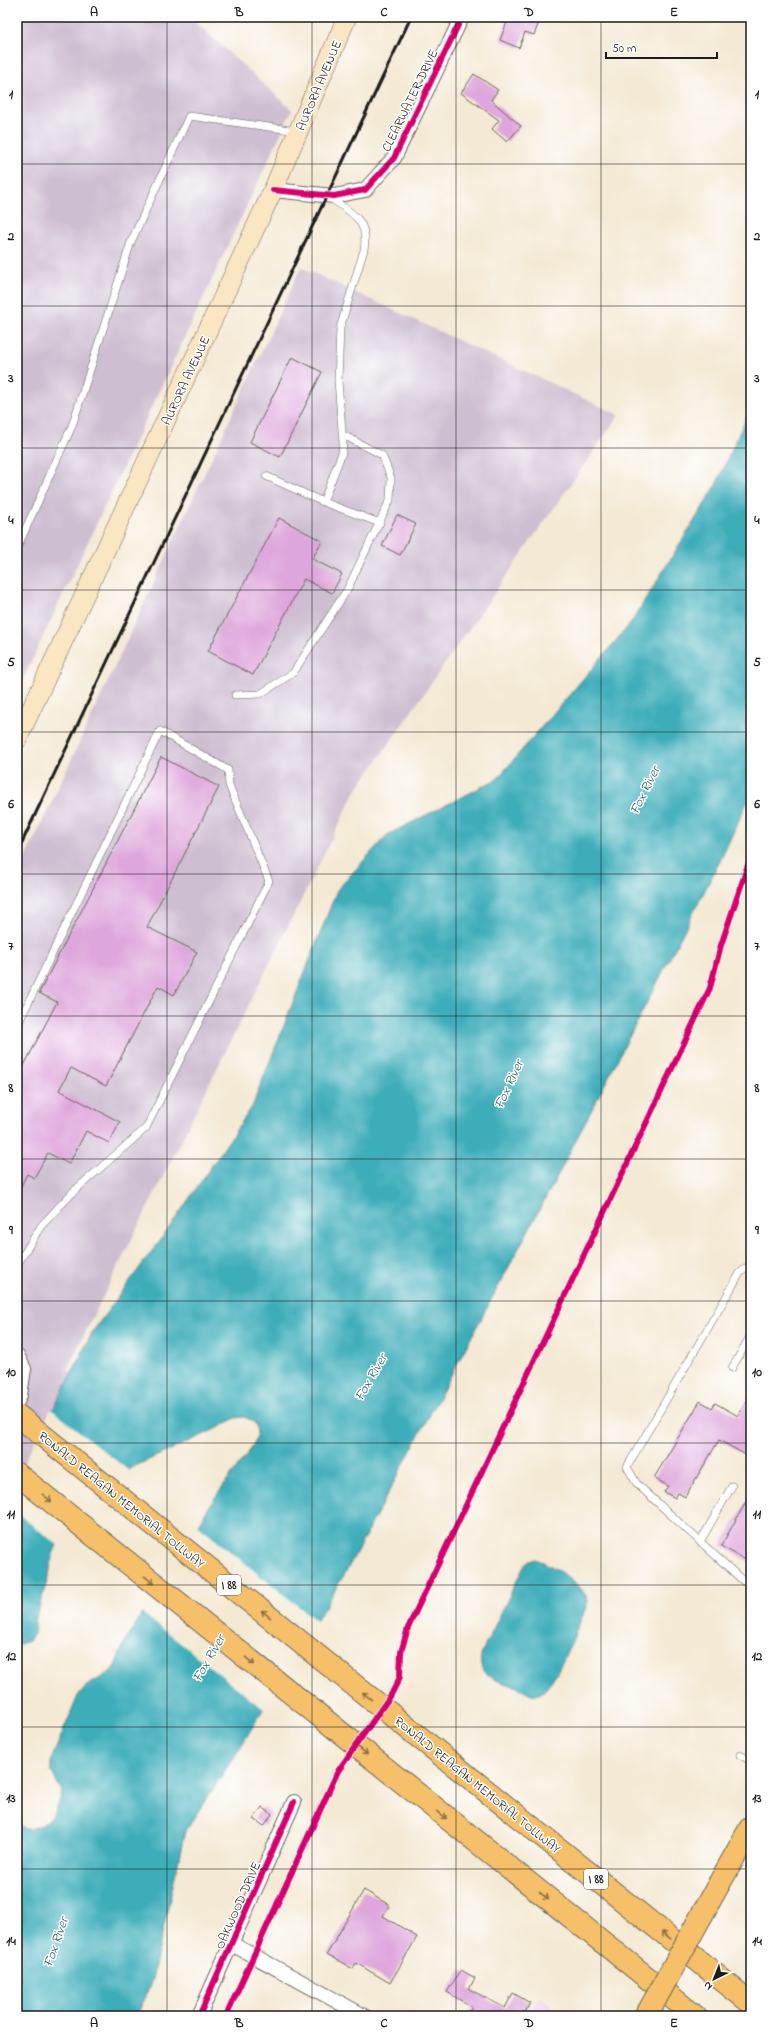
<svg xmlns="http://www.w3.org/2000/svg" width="768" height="2033" font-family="'Indie Flower',sans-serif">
<rect width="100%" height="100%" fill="#fff"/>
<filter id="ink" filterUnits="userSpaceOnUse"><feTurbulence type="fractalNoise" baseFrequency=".025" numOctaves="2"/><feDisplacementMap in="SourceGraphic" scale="8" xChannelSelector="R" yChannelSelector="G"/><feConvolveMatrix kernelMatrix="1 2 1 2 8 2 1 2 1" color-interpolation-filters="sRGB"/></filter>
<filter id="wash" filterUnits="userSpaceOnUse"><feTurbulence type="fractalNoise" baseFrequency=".012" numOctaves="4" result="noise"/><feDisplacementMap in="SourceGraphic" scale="16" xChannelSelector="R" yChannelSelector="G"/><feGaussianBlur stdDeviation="0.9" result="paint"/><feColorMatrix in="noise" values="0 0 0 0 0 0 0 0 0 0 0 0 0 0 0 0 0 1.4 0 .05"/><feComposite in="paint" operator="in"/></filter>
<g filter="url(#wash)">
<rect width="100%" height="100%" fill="#f4e9d4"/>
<path fill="#f0d0e4" d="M539,1996L564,2016H528Z"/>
<path fill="#cebed1" d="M17,17H190L292,110L17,692Z
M301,267L619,415L355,792L67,1369L72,1373L17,1481V876Z"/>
<path fill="#3eadba" stroke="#2d646b" d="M751,407V794L721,859L560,1171L347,1570L235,1756L185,1831L152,1980L137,2016H17V1822L26,1829C51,1826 56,1814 62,1792L51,1771V1760L78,1696L85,1687L110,1672L115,1666L125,1641L214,1499L253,1446L257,1435L256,1425L251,1420L244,1417L235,1418L220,1427L131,1468L116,1480L61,1536L53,1554L49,1575L36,1617L34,1634L29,1641L17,1645V1481L93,1331L169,1228L252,1107L337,890L387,835L497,779L631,623L714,489Z
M535,1559C550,1563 584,1585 588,1601C582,1619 556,1684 541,1693C533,1698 527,1691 520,1688C501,1681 474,1679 482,1652L522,1570L528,1562Z"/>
<path fill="#f4e9d4" d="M51,1409L129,1471L98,1499L63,1537L59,1546L17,1513V1476Z
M197,1525L318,1622L265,1710L141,1612Z"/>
<g id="blocks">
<path fill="#dea6dc" d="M509,17H541L534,35L525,32L519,48L500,40Z
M474,74L498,90L491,100L521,126L507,142L492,129L499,120L461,93Z
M292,357L322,372L280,457L250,442Z
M397,515L416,524L400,555L382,546Z
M279,518L322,541L312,559L342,574L332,593L304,579L253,675L208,651Z
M161,757L219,787L147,927L197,952L174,995L158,986L106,1086L71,1068L59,1090L120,1122L109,1143L86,1131L69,1164L48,1153L34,1178L27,1174L17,1194V1079L57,1002L39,993Z
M751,1393V1458L719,1440L685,1497L678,1493L675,1498L664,1492L668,1486L654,1478L700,1401L712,1408L715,1403L738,1416Z
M751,1493V1563L721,1546Z
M262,1807L272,1814L264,1826L254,1819Z
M364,1890L389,1905L383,1916L417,1937L390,1983L356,1963L353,1969L327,1954Z
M461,1970L475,1978L469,1989L505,2008L513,1993L530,2003L523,2016H467L472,2007L447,1992Z"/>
</g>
</g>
<g filter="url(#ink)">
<use href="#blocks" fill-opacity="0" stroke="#68645c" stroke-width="1"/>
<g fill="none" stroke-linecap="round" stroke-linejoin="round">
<g stroke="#68645c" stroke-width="8">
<path id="lane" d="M266,476L323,502L342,453L343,443L338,381L340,328L364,250C369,220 352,213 330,198
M323,502L380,523
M17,548L72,426L131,242L189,116L297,131
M235,695L260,694L293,673L347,590L390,500L391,478L382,455L343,435
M17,1026L160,731L228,770L229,785L269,881L146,1128L73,1192L41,1226L17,1265
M751,1264L740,1273L627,1467L637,1484L751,1588
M732,1368L751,1335
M700,1542L732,1486
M740,1755L751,1761"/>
</g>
<g stroke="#68645c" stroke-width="16">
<path id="street" d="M273,190L334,196L365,190L394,158L462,17
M17,1355L24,1369L20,1395L17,1402
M232,1944L364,2016
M199,2016L294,1802"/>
</g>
<g stroke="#68645c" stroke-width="20">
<path id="secondary" d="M17,740L273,190L347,17"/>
</g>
<g stroke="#68645c" stroke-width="24">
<path id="primary" d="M720,1882L751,1827"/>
</g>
<g stroke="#68645c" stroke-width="24">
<path id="highway" d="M17,1415L751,2003
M17,1474L695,2016"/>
</g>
<use href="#lane" stroke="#fff" stroke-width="7"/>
<use href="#street" stroke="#fff" stroke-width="14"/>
<use href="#secondary" stroke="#fbe6c4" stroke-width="19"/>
<use href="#primary" stroke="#f6c06b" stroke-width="22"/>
<use href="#highway" stroke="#f6c06b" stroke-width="22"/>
<path stroke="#1c1c1c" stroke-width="3" d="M17,853L411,17"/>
<g stroke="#68645c" stroke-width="24" stroke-linecap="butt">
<path id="primary-bridge" d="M646,2016L720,1882"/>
</g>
<use href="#primary-bridge" stroke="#f6c06b" stroke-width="22"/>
<g stroke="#fff" stroke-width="8">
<path id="cycleway" d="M273,190L334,196L365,190L394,158L462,17
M199,2016L294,1802
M226,2016L338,1771L391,1695L400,1677L401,1652L408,1628L710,988L721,945L751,856"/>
</g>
<use href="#cycleway" stroke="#d6006c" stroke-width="6"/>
</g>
<defs><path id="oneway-shaft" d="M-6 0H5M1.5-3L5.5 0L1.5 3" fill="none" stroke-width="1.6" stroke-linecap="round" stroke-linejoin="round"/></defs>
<g stroke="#896e44">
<use href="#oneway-shaft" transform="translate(47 1498) rotate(39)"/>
<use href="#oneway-shaft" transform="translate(149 1580) rotate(39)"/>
<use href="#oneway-shaft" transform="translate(266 1614) rotate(-141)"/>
<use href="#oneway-shaft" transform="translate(250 1661) rotate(39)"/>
<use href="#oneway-shaft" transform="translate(367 1696) rotate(-141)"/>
<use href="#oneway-shaft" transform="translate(363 1751) rotate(39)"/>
<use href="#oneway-shaft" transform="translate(442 1815) rotate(39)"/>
<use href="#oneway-shaft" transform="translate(544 1896) rotate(39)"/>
<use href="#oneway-shaft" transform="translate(666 1935) rotate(-141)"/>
</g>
</g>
<path fill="none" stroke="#1c1c1c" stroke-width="1" stroke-opacity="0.55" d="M167,17V2016M312,17V2016M456,17V2016M601,17V2016M17,164H751M17,306H751M17,448H751M17,590H751M17,732H751M17,874H751M17,1016H751M17,1159H751M17,1301H751M17,1443H751M17,1585H751M17,1727H751M17,1869H751"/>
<g text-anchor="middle" stroke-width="3" stroke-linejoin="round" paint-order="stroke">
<g fill="#fff" stroke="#606060" stroke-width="1">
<rect x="217" y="1575" width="24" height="20" rx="3"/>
<rect x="584" y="1869" width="24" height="20" rx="3"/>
</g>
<g font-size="12" font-weight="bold" fill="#1c1c1c">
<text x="229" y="1589">I 88</text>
<text x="596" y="1883">I 88</text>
</g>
<g font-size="13" fill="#1c1c1c" stroke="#fff">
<text transform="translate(318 85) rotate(-67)" y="5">AURORA AVENUE</text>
<text transform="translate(409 100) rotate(-64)" y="5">CLEARWATER DRIVE</text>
<text transform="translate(185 380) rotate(-65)" y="5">AURORA AVENUE</text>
<text transform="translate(122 1499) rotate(39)" y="5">RONALD REAGAN MEMORIAL TOLLWAY</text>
<text transform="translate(478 1784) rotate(39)" y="5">RONALD REAGAN MEMORIAL TOLLWAY</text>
<text transform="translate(237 1905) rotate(-66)" y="5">OAKWOOD DRIVE</text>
</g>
<g font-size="14" font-style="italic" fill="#2d646b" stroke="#fff">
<text transform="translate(644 790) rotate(-64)" y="5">Fox River</text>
<text transform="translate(508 1084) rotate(-65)" y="5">Fox River</text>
<text transform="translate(370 1377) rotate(-60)" y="5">Fox River</text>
<text transform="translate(208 1658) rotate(-60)" y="5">Fox River</text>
<text transform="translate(55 1942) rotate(-71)" y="5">Fox River</text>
</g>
</g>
<rect width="768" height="2033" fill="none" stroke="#fff" stroke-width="44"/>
<g transform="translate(714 1979) rotate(223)" stroke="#ffffff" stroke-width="3" paint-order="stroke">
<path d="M0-3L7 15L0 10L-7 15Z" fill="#1c1c1c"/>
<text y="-6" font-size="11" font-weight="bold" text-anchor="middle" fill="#1c1c1c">N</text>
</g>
<path d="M606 52v6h111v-6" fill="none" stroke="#1c1c1c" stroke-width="2"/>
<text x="612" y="52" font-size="12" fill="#1c1c1c" stroke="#ffffff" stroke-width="3" paint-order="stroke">50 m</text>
<rect x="22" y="22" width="724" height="1989" fill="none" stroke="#1c1c1c" stroke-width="1.5"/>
<g font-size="13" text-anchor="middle" font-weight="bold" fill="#1c1c1c">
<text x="94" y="16">A</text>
<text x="239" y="16">B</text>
<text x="384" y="16">C</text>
<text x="529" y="16">D</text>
<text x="674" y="16">E</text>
<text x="11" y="98">1</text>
<text x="757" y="98">1</text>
<text x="11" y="240">2</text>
<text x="757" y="240">2</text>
<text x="11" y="382">3</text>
<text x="757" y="382">3</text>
<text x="11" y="524">4</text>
<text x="757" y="524">4</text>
<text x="11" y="666">5</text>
<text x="757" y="666">5</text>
<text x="11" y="808">6</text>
<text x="757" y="808">6</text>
<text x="11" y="950">7</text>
<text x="757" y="950">7</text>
<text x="11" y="1092">8</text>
<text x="757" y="1092">8</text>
<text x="11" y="1234">9</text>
<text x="757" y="1234">9</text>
<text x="11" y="1376">10</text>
<text x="757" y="1376">10</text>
<text x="11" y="1518">11</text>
<text x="757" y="1518">11</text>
<text x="11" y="1660">12</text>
<text x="757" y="1660">12</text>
<text x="11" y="1802">13</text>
<text x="757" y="1802">13</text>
<text x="11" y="1945">14</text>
<text x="757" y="1945">14</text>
<text x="94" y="2027">A</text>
<text x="239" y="2027">B</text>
<text x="384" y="2027">C</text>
<text x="529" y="2027">D</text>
<text x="674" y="2027">E</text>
</g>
</svg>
